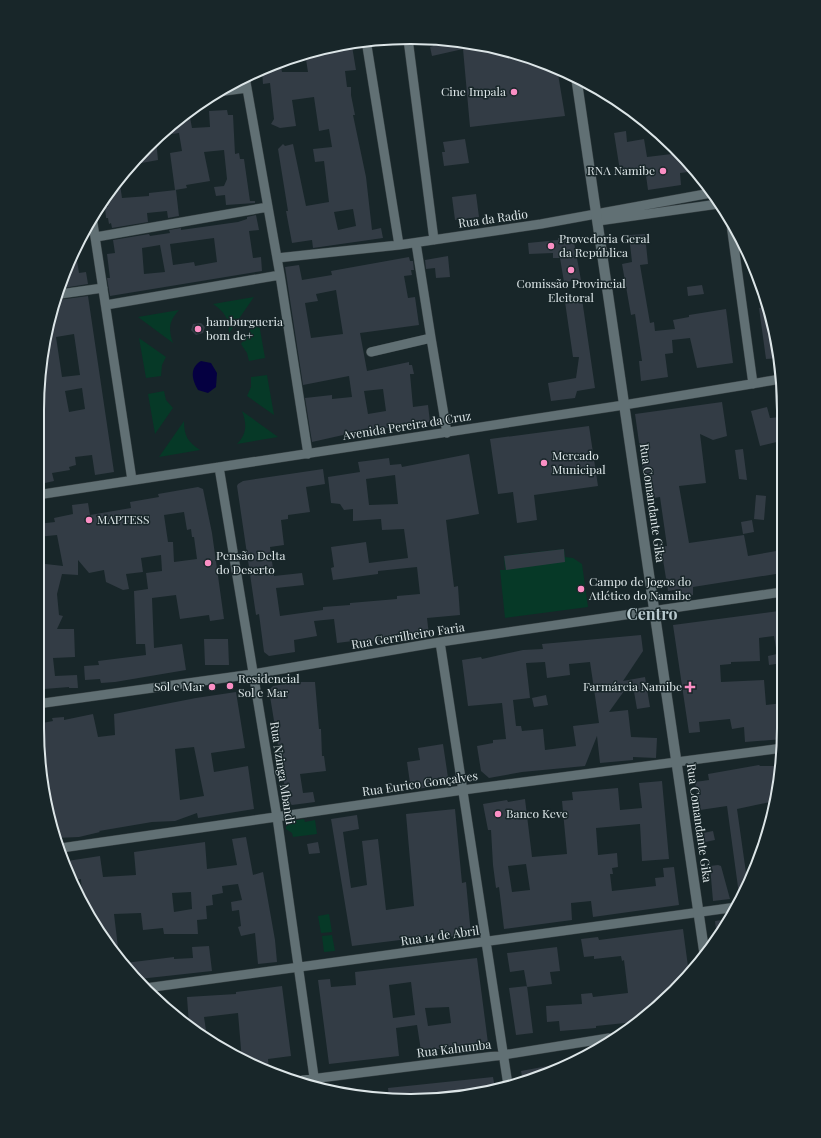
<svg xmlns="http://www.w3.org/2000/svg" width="821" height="1138" font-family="'Playfair Display',serif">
<rect width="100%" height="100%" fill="#182629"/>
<path fill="#063927" d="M254,297L229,333C229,319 225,312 213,304Z
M179,310C169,321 168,329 173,343L138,317Z
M258,318L265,358L249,361L247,353L241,344Z
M139,338L166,357L162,365L161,376L146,378Z
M267,375L274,415L247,396L251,387V377Z
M164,391L166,400L173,408L155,434L148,394Z
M242,411L278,437L237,444C247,434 247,424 242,411Z
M184,421C184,436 188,442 200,450L159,457Z
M564,549L565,557L573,558L582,564L588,607L505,618L500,570H505L504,556Z
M304,819L305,822L315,820L317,834L293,837L292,833L286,829V824L289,821Z
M329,914L332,932L321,933L318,916Z
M332,935L335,951L324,952L322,936Z"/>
<path fill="#050041" d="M201,361L211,363L217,373L216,387L208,393L198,390C192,380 189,368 201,361Z"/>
<path fill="#333c45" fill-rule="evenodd" d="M432,38L485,46L487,53L508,50L557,68L565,116L470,127L463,49L432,56L430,47L433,46Z
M352,46L356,70L345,71L347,87H351V95L355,115H353L366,177L372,230L381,228L383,238L313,248L312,240L292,243L286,211H288L278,149L283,144L285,146L293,144L306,206L329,202L324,161L315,162L313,149L332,147L329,129L319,131L314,97L292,100L296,126L280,128L271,124L274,119L270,83L263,84L262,71L280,62L282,72H308L305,53L325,49ZM353,209L356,226L338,230L334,212Z
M227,110L228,115H233L235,154L239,153L240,159H244L250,201H255V203L226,205L225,195L216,196L214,187L224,186L227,179L224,150L204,152L210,181L186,185L187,188L175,190L170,153L182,151L179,133L159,136L164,130L189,112L192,128L210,127L209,111Z
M626,131L627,142L644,139L647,157L680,153L696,171L680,173L681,185L648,190L645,168L620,171L614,133Z
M465,139L469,163L444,166L442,152H445L443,142Z
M156,140L158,160L136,164Z
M120,184L122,198L149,196V193L176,190L179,216L168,218L167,211L147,213L148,222L112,228L111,223L109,224L108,218H106L105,207H108L107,200Z
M476,194L479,217L455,220L452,197Z
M256,215L259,230L249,231L253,258L261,257L262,271L110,296L107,278H110L107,254L115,253L113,240L149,234L150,236L170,233L169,230L181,228V230L238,222L247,219V217ZM214,238L217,262L195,266L194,262L173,265L170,244ZM160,245L165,272L144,274L142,248Z
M645,234L648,264L640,265L650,323L654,322L655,331L675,329L673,320L689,317V315L726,309L733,363L697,368L690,338L672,340L673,353L665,354L668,377L641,381L639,361H642L635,314L631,315L622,264L632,262L629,235Z
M569,237L570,243L574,242L581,280L564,282L560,258H553V253L529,254L528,243L558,240V238Z
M76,254L79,273L86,272L88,284L63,288Z
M448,256L450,277L436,278L435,268L426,269L425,260Z
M409,257L410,261H413L414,270H411L412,275L404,276L408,298L415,297L419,325L360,333L367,371L409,362V365H412L414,374H410L413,407L428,405L430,422L352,433L312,442L305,398L332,395V399L352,397L349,376L303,385L285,267L299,265L302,280L332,275L331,271ZM336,290L343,334L311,338L305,303L318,301L316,294ZM383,389L386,411L368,414L364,391Z
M702,285L704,294L688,296L687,287Z
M88,296L114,472L95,475L92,455L75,457L76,465L69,467L70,470L52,473L54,481L45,483L37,460V410L44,337L58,300ZM74,334L80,375L62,377L56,337ZM82,388L85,409L69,412L65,391Z
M582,299L595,388L577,391L575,398L551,401L548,383L576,378L579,357H573L565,302Z
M764,307L777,348L780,358L766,359L759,308Z
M201,323L205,327L203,333L196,335L191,330L193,324Z
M722,402L727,436L713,440L700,434L706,483L679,486L689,543L744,535L748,556L782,550V573L693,587V595L681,597L680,589L668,591L661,547L667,546L660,497L647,499L635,414Z
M767,407L770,418L781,417V441L760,446L751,411Z
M589,426L598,486L534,495L537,520L517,523L513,492L498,494L490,439Z
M743,449L747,480L739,479L735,450Z
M469,454L479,514L446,520L454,587L458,586L460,615L427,618L429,635L411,637V634L392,636V639L353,643V641L337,643L334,619L314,621L317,636L294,640L295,652L269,656L264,652L259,614L256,615L237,486L238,484L243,481L323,469L325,484L306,487L310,512L288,515V519L281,520L284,545L270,547L274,576L302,573L304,585L276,588L280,616L323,610V607L350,605V603L397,599V596L420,594L417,567L378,571V574L333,580L331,568L334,567L331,547L366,542L369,563L408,558L404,529L382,530L381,519L353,521V509L344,510L340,504L331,503L328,477L360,472L358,462L389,458L390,465L401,464L402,467ZM395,475L398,504L369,505L366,479Z
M198,487L203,489L212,533L224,619L210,621L209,615L180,619L176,595L152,598L154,648L182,644L186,670L115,682L101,683L100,679L85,680L84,666L99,665L98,661L146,655L145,644H136L134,591L148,589L146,573L162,571L161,555L141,558L143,572L126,574L129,589L123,590L106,582L104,570L89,573L78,560V575L62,574L57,594L59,615L63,616L57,629H74L75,657L53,658L55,676L77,675L78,688H69V687L44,689L42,668L37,669V563L63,566L57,535L37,537V524L55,522L54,518L73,514L72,505L88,503L90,515L131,508L130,502L159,497L158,494ZM184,512L187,530L191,529L192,537H194L197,559L174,562L173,542H168L164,515Z
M756,495L766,496L764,520L754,519Z
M752,520L754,532L743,534L741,522Z
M564,549L565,562L506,570L504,556Z
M779,611L782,636L783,663L769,665L768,656L777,654L774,636L759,638L760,661L731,662V664L720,665L721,682L764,680L766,705L783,703V739L745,742L744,727L732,729L730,719L699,722L700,732L689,733L673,625Z
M641,635L643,651L623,681L645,677L650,707L637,709L632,680L609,712L628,710L631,737L657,738L656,758L633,757V760L600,763L597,736L585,766L522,772L489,778L481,771L477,746L493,743V740L506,739L502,703L468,706L462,660L481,657L482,659L523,650L543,649L542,644ZM545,662L547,678L570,675L569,664L590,662L599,723L573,726L576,746L545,750L543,729L522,731L521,726H516L513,700L530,698L526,663Z
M204,639H228L229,665H205Z
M297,682H315L319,729H321L322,756H324L326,771L300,774L303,793L313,792L315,802L292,805L287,801L269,690L273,686Z
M236,692L245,748L211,753L214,772L248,766L254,809L198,818L197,813L175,821L152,822L99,831L100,832L79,837L56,838L50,824L46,792L50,791L43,738H38L37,724L53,721L52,718L64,717V720L93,714L98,737L115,735L114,714L196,698ZM194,747L204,796L180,800L175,749Z
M546,695L548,705L534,707L532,698Z
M443,744L449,784L411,790L407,762L420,760L418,748Z
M759,765L760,766H781L775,801L737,809L748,887L740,902L727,806L700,810L695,782L709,780L708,774Z
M662,781L669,859L642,861L640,824L596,828L598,855L617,853L618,867L612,868L613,874H610L612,891L656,886L655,878L664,877L663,868L674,867L679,905L593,917L591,901L571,903L572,920L504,929L499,887L496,888L493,865L491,830H488L483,804L507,800L508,802L525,799L532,857L567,854L562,801L573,800L572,792L618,788L620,810L642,808L639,783ZM526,864L530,890L512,892L508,866Z
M455,809L462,883L466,882L471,935L424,939V937L352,946L331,819L357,815L359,829L343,832L351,888L367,885L362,841L378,839L386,910L414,906L406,814Z
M713,831L715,840L705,842L703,833Z
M246,837L253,875L263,872L275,940L277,962L258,964L255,933L241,936L238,927L241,926L239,910L232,911L231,902L242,900L238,884L222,886L223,893L212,895L213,905L206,906L207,919L197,920L198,934H164L163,928L143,930L141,913L114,914L119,956L100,935L82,896L81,879L75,880L67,861L100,856L103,877L136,875L134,852L205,842L207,869L237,865L232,839ZM191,892L192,909L174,912L172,893Z
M318,842L320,853L309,854L307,844Z
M718,865L721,866L730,899L713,901L710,866Z
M729,919L722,930L717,938L715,921Z
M683,929L689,974L657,1008L635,1022L596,1026V1028L560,1031L559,1021L547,1022L546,1006L582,1004L581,994L592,993L593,997L628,993L624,960L622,961L621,956L594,959V956L584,957L581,939L598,937L599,940Z
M209,946L212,971L139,979L125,963L174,957V959L193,958L192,947Z
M557,947L560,971L550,972L552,984L527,987L524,970L510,972L507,953Z
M477,958L488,1043L421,1051L417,1025L396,1028L399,1056L329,1064L318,980L330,979L331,987L356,985L355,972ZM411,982L415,1015L393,1018L389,985ZM449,1007L451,1023L428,1026L425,1008Z
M282,986L291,1056L268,1059L269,1070L242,1061L238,1013L204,1017L207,1037L189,1025L187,997L236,994V992Z
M527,986L533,1033L516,1035L509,988Z
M569,1062L554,1072L523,1081L521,1071Z
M493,1077L495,1088L459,1098H389L388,1088Z"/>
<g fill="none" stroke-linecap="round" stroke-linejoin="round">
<g stroke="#384245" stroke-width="10">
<path id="street" d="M408,39L434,240
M366,40L399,245
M245,77L280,275
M217,92L247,88
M92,217L132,480
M598,221L718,204
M731,224L753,384
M96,237L268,207
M277,258L399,245L541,224L711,193
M60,294L103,288
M106,305L280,275L308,454
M431,338L447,433
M371,352L431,338L416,243
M219,467L277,817L315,1084
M37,495L624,405L781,379
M440,642L508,1085
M37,704L253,674L440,642L782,592
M61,848L463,790L783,748
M146,988L737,907
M303,1080L503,1055L609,1038"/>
</g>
<g stroke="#384245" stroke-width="11">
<path id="secondary" d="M576,76L705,957"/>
</g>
<use href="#street" stroke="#617074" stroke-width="9"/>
<use href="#secondary" stroke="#617074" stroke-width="10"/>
</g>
<g fill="#fb8fc4" stroke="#182629" stroke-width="1.5">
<circle cx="514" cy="92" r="4"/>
<circle cx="663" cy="171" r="4"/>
<circle cx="551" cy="246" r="4"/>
<circle cx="571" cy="270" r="4"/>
<circle cx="198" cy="329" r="4"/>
<circle cx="544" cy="463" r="4"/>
<circle cx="89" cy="520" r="4"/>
<circle cx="208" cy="563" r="4"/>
<circle cx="581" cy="589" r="4"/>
<circle cx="230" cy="686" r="4"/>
<circle cx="212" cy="687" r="4"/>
<path d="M688 681h4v4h4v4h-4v4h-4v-4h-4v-4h4z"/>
<circle cx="498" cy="814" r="4"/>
</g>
<g text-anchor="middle" stroke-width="3" stroke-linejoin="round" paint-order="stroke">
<g font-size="12" fill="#dce5e7" stroke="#182629" text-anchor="start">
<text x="506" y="96" text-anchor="end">Cine Impala</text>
<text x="655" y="175" text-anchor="end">RNA Namibe</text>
<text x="559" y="243">Provedoria Geral<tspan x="559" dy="14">da República</tspan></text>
<text x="571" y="288" text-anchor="middle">Comissão Provincial<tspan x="571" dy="14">Eleitoral</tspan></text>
<text x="206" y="326">hamburgueria<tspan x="206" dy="14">bom de+</tspan></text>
<text x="552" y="460">Mercado<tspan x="552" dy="14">Municipal</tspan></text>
<text x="97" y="524">MAPTESS</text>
<text x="216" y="560">Pensão Delta<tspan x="216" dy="14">do Deserto</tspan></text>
<text x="589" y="586">Campo de Jogos do<tspan x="589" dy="14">Atlético do Namibe</tspan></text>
<text x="238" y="683">Residencial<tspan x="238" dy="14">Sol e Mar</tspan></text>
<text x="204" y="691" text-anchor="end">Sol e Mar</text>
<text x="682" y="691" text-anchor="end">Farmárcia Namibe</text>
<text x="506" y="818">Banco Keve</text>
</g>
<g font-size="12" fill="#dce5e7" stroke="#182629">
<text transform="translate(493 219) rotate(-8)" y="4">Rua da Radio</text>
<text transform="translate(407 426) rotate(-9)" y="4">Avenida Pereira da Cruz</text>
<text transform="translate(652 503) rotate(82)" y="4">Rua Comandante Gika</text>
<text transform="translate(408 636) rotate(-9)" y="4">Rua Gerrilheiro Faria</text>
<text transform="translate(282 773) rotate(81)" y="4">Rua Nzinga Mbandi</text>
<text transform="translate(420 784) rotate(-8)" y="4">Rua Eurico Gonçalves</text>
<text transform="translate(699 823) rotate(82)" y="4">Rua Comandante Gika</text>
<text transform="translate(440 936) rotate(-8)" y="4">Rua 14 de Abril</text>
<text transform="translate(454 1049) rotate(-7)" y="4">Rua Kahumba</text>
</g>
<g font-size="16" font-weight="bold" fill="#b9cacf" stroke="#182629">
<text x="652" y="620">Centro</text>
</g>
</g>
<path d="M0 0H821V1138H0ZM410 44H411A366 366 0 0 1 777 410V728A366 366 0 0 1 411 1094H410A366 366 0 0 1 44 728V410A366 366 0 0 1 410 44Z" fill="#182629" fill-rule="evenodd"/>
<path fill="none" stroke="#dce5e7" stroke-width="2" d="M410 44H411A366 366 0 0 1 777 410V728A366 366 0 0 1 411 1094H410A366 366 0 0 1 44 728V410A366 366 0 0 1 410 44Z"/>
</svg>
